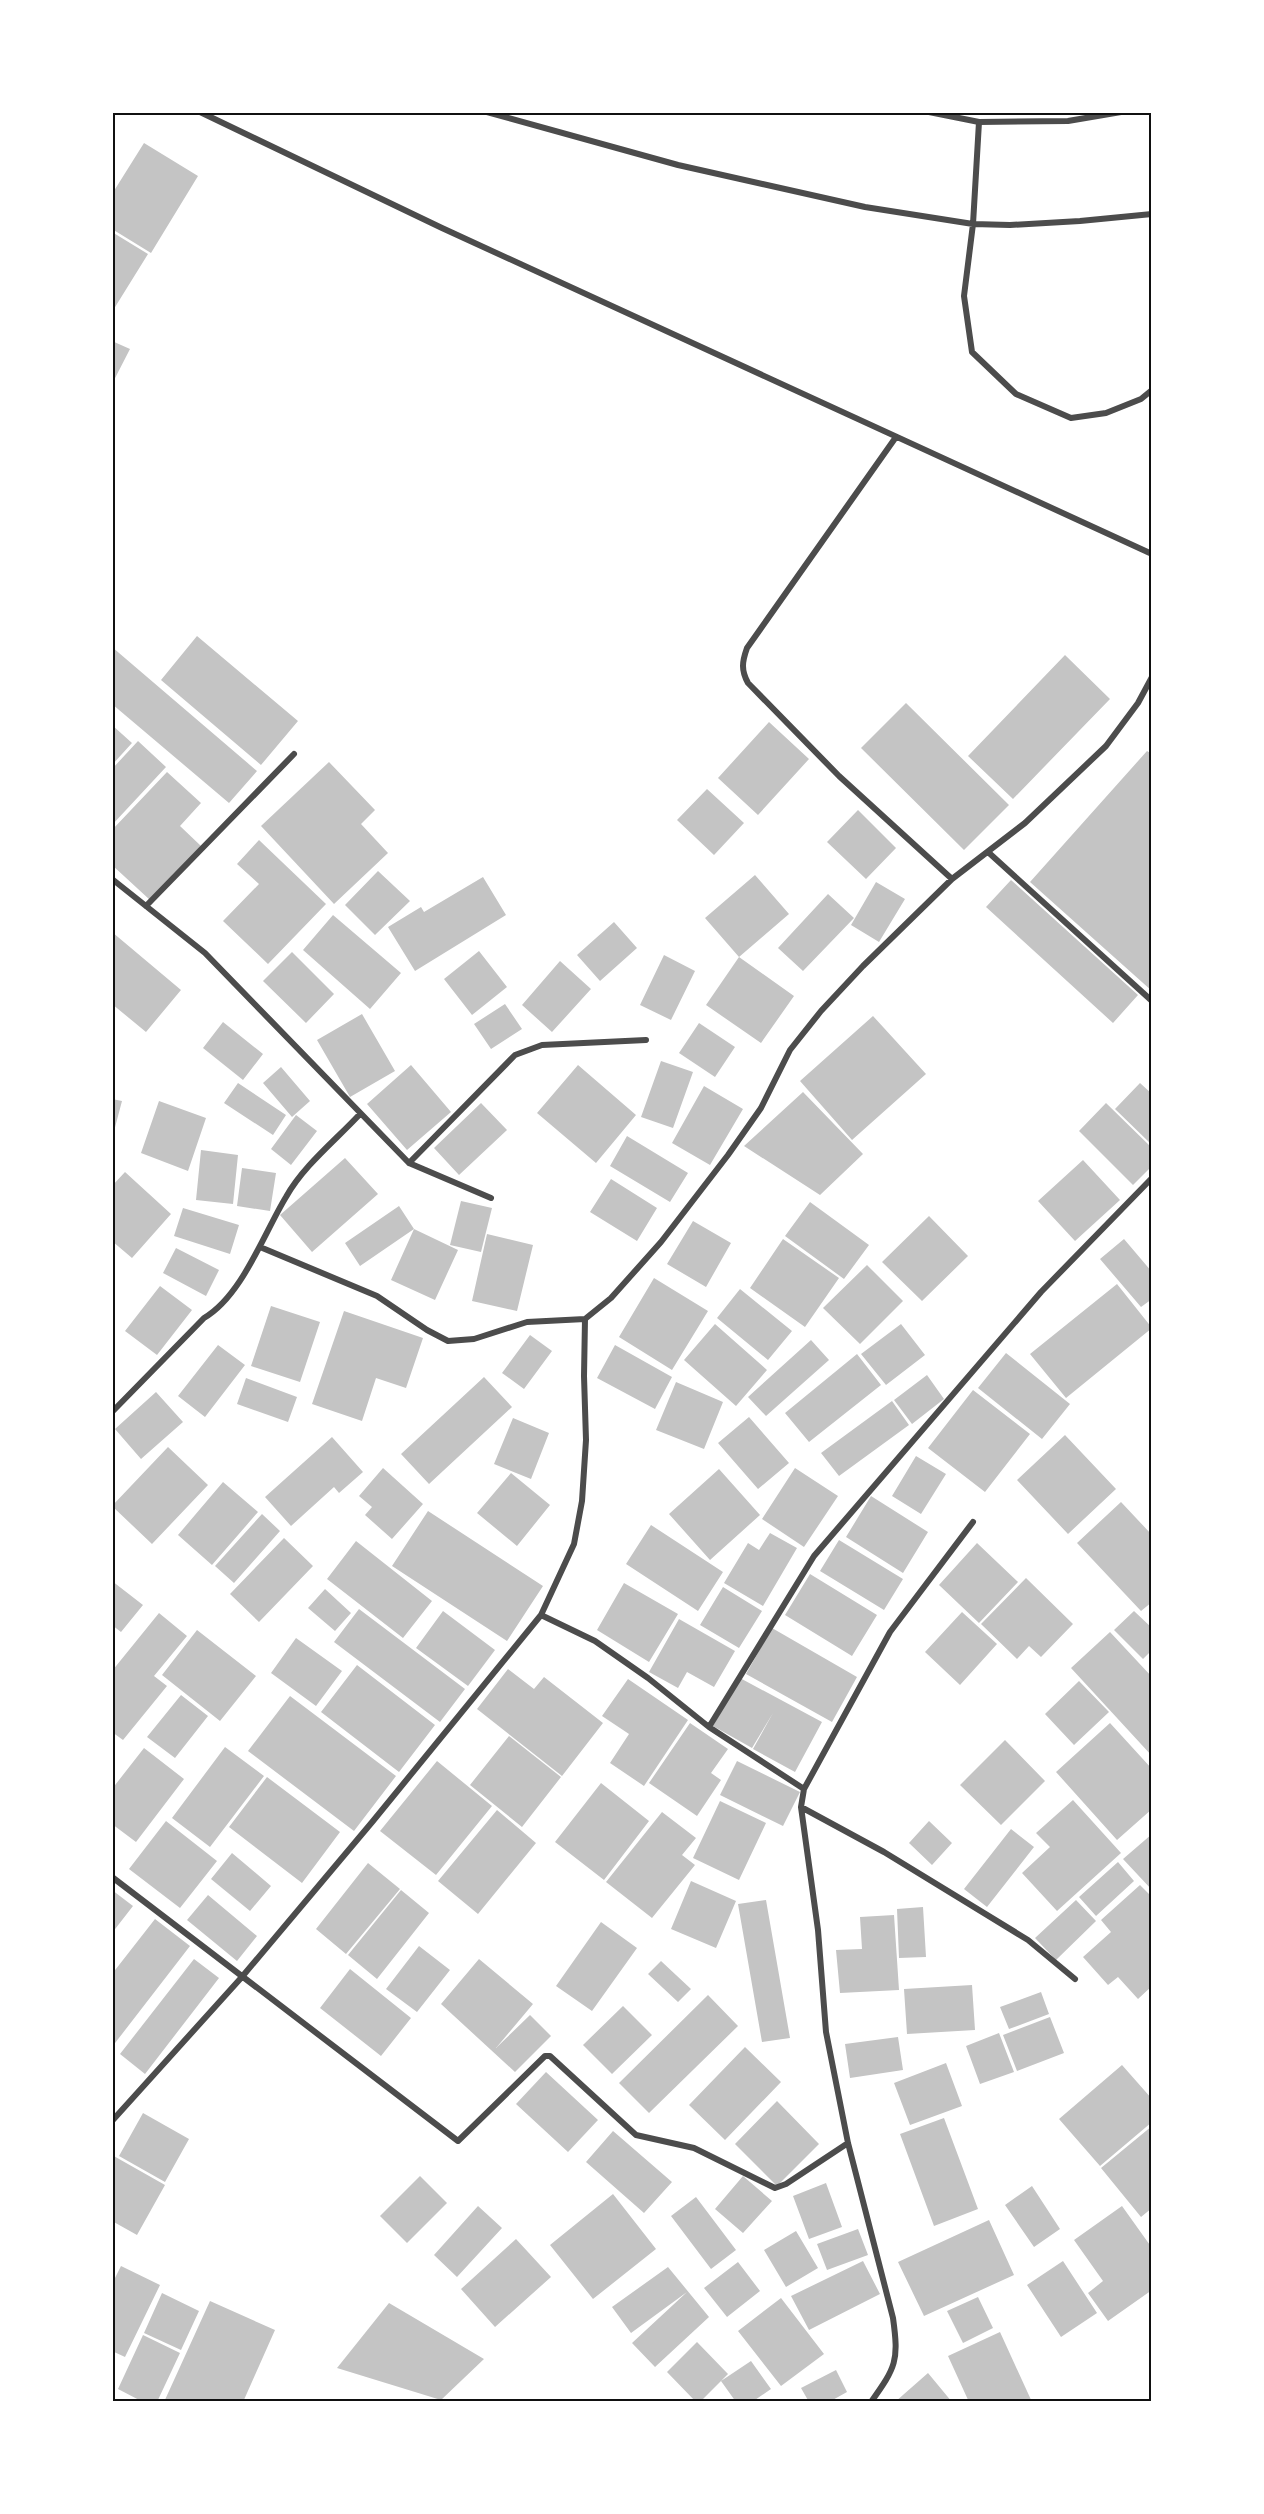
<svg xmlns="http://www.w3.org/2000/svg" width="1264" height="2514" font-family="'Public Sans',sans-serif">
<rect width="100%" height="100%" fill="#fff"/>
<path fill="#c4c4c4" d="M144,143L198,176L151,253L112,229V194Z
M112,232L148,254L112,312Z
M112,341L130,349L112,384Z
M197,636L298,721L261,765L161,680Z
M112,647L257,771L229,803L112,704Z
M1065,655L1110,699L1013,799L968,756Z
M906,703L1009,805L964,850L861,748Z
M769,722L809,759L758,815L718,778Z
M112,725L132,743L112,765Z
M138,741L166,767L112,825V769Z
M1147,751L1152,754V991L1030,882Z
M329,762L375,810L361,824L388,853L334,904L261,826Z
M167,772L201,803L180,826L201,846L150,900L112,865V830Z
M707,789L744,823L714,855L677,820Z
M858,810L896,848L866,879L827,842Z
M259,840L326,904L268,964L223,921L259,884L237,864Z
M378,871L410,901L375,935L345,905Z
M755,875L789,914L739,957L705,918Z
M483,877L506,915L415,971L388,927L421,907L424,912Z
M1011,880L1138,995L1113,1023L986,907Z
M876,882L905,899L879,942L851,925Z
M828,894L854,918L803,971L778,948Z
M333,915L401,973L370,1009L303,950Z
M614,922L637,948L600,981L577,955Z
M112,932L181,990L146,1032L112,1004Z
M479,951L507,987L472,1015L444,979Z
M292,952L334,994L306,1023L263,981Z
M664,955L695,971L671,1020L640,1005Z
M739,957L794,996L761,1043L706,1005Z
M560,961L591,989L552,1032L522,1005Z
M505,1004L522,1029L491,1049L474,1024Z
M362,1014L395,1071L350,1097L317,1040Z
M873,1016L926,1074L852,1140L800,1081Z
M223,1022L263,1054L243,1080L203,1048Z
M699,1023L735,1047L715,1077L679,1053Z
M661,1061L693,1072L673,1128L641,1117Z
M411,1065L451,1112L407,1150L367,1104Z
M578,1065L636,1115L596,1163L537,1113Z
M281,1067L310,1101L292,1117L263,1083Z
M238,1083L286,1115L273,1135L224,1103Z
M1140,1083L1152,1094V1145L1115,1109Z
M704,1086L743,1109L710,1165L672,1143Z
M803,1092L863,1154L820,1195L744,1146Z
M112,1099L122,1101L113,1135H112Z
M159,1101L206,1118L188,1171L141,1153Z
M481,1103L507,1130L459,1175L434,1148Z
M1106,1103L1152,1148V1166L1133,1185L1079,1131Z
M296,1115L317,1131L291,1165L271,1149Z
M627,1136L688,1173L670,1202L610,1166Z
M201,1150L238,1155L233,1204L196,1200Z
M345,1158L378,1194L312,1252L280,1215Z
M1083,1160L1120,1200L1075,1241L1038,1201Z
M242,1168L276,1173L270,1211L237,1206Z
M125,1172L171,1214L132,1258L112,1241V1186Z
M611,1179L657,1208L637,1241L590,1212Z
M461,1201L492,1208L481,1252L450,1245Z
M810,1202L869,1245L844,1279L785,1236Z
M399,1206L414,1229L458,1250L435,1300L391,1280L414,1229L360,1266L345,1243Z
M183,1208L239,1225L230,1254L174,1236Z
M929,1216L968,1256L922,1301L882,1262Z
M693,1221L731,1243L706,1287L667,1264Z
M487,1234L533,1245L517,1311L472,1301Z
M783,1239L839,1278L805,1327L750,1288Z
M1124,1239L1152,1272V1299L1141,1307L1100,1259Z
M176,1248L219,1270L206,1296L163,1273Z
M867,1265L903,1301L860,1344L823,1308Z
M654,1278L708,1311L672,1370L619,1337Z
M1117,1284L1152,1328L1066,1398L1030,1354Z
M160,1286L192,1310L157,1355L125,1331Z
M740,1289L792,1331L768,1360L717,1318Z
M271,1306L320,1322L300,1382L251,1366Z
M344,1311L423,1338L406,1388L376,1378L362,1421L312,1404Z
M715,1324L767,1370L736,1406L684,1360Z
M901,1324L925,1355L886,1385L861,1354Z
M530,1335L552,1351L524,1389L502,1373Z
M811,1340L829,1360L766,1416L748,1397Z
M218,1345L245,1365L205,1417L178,1396Z
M615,1345L672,1377L655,1409L597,1378Z
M1006,1353L1070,1404L1042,1439L978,1388Z
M857,1354L881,1385L809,1442L785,1413Z
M927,1375L944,1399L912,1424L894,1400Z
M484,1377L512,1407L429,1484L401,1454Z
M246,1378L297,1397L288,1422L237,1404Z
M676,1382L723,1402L704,1449L656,1430Z
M973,1390L1030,1434L985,1492L928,1448Z
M156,1392L183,1422L141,1459L115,1429Z
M892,1401L909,1425L839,1476L821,1453Z
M749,1417L789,1463L758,1489L718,1443Z
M513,1418L549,1433L531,1479L494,1464Z
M1065,1435L1116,1489L1068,1534L1017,1480Z
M332,1437L363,1472L339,1493L334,1487L291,1526L265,1497Z
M168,1447L208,1485L152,1544L112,1506Z
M916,1456L946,1474L921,1514L892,1496Z
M383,1468L423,1504L392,1539L365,1515L372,1507L359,1496Z
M795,1468L838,1496L804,1547L762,1519Z
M719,1469L760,1515L710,1560L669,1514Z
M511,1473L550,1505L517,1546L477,1513Z
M223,1482L258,1512L212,1565L178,1535Z
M871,1496L928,1532L903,1573L846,1537Z
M1121,1502L1152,1535V1602L1141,1611L1077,1543Z
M428,1511L543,1586L507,1641L392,1566Z
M262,1514L280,1531L234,1583L215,1566Z
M651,1525L723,1572L698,1611L626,1564Z
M770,1533L797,1548L763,1606L724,1583L748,1543L759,1550Z
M284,1538L313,1566L259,1622L230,1594Z
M839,1540L903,1579L884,1610L820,1571Z
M356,1541L432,1601L403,1638L327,1579Z
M977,1543L1018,1582L979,1623L939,1585Z
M810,1574L877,1615L852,1656L785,1615Z
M1026,1578L1073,1624L1041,1657L1029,1646L1017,1659L981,1624Z
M112,1581L143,1605L121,1632L112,1625Z
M624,1583L678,1614L649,1662L597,1630Z
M723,1587L762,1611L739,1648L700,1625Z
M325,1589L351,1613L335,1631L308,1608Z
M359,1609L465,1689L440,1722L334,1642Z
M443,1611L495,1650L468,1686L416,1648Z
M1134,1611L1152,1628V1650L1143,1659L1114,1630Z
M962,1612L997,1644L960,1685L925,1652Z
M159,1613L187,1636L154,1676L167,1686L123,1740L112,1732V1671Z
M679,1619L735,1651L714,1687L687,1672L678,1688L649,1672Z
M772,1628L857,1677L832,1722L746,1674Z
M197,1630L256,1676L220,1721L162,1675Z
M1110,1632L1152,1677V1756L1071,1668Z
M296,1638L342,1671L316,1706L271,1673Z
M357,1665L435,1725L399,1772L321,1712Z
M508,1669L534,1689L544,1677L603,1723L562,1776L477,1709Z
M740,1678L822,1722L795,1772L753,1749L773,1713L752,1748L713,1726Z
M628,1679L688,1720L644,1786L610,1763L629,1734L602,1716Z
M1079,1681L1109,1712L1074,1745L1045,1714Z
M181,1695L208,1716L175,1758L147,1737Z
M290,1696L396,1776L354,1831L248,1751Z
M690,1723L728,1749L711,1773L721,1780L697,1816L649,1783Z
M1110,1723L1152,1769V1809L1117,1840L1056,1772Z
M509,1736L561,1777L522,1827L470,1785Z
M1005,1740L1045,1781L1001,1825L960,1785Z
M225,1747L264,1776L210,1847L172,1818Z
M144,1748L184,1779L136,1842L112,1824V1789Z
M437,1761L492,1806L436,1875L380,1831Z
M737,1761L800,1792L783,1826L720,1795Z
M267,1777L340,1832L302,1883L229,1827Z
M601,1783L649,1821L604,1880L555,1842Z
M1073,1800L1121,1853L1057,1911L1022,1873L1050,1847L1036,1833Z
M720,1801L766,1823L739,1880L693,1858Z
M497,1810L536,1843L478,1914L438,1881Z
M662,1812L696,1838L682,1855L695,1865L652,1918L606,1882Z
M166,1821L217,1861L180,1908L129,1869Z
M929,1821L952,1843L932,1865L909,1843Z
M1011,1829L1034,1847L987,1907L964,1889Z
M1152,1834V1890L1123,1859Z
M232,1853L271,1886L250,1911L211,1879Z
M1118,1862L1134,1881L1096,1916L1079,1897Z
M368,1863L400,1889L346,1954L316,1929Z
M691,1881L736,1901L716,1948L671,1929Z
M1140,1885L1152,1897V1986L1138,1999L1118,1977L1108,1985L1083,1957L1111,1932L1101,1920Z
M112,1890L133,1906L112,1933Z
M401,1890L429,1913L377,1979L348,1955Z
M208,1895L257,1936L237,1961L187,1920Z
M766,1900L790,2038L762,2042L738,1904Z
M1076,1900L1096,1921L1056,1960L1035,1938Z
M923,1907L926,1957L899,1958L897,1909Z
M894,1915L899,1990L840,1993L836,1950L862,1949L860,1917Z
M155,1919L190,1946L112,2047V1974Z
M601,1922L637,1948L592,2011L556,1986Z
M419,1946L450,1970L417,2012L386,1989Z
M194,1959L219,1978L145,2074L120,2054Z
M479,1959L533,2004L496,2048L530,2015L551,2036L515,2072L441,2004Z
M661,1961L691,1989L678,2002L648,1974Z
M350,1969L411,2018L381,2056L320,2008Z
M972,1985L975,2030L907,2034L904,1989Z
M1041,1992L1049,2014L1009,2029L1000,2007Z
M708,1995L738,2026L649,2113L619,2083Z
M623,2006L652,2035L612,2074L583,2045Z
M1050,2017L1064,2053L1017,2071L1003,2035Z
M999,2033L1014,2072L980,2084L966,2046Z
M898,2037L903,2070L850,2078L845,2044Z
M745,2047L781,2082L725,2140L689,2105Z
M946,2063L962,2106L910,2125L894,2083Z
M1122,2065L1152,2099V2122L1100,2166L1059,2119Z
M546,2072L598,2120L568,2152L516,2104Z
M777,2101L819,2144L777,2186L735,2144Z
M143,2113L189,2139L165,2182L119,2156Z
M944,2118L978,2209L934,2226L900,2134Z
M1152,2126V2208L1141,2217L1101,2168Z
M613,2131L672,2182L644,2213L586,2162Z
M112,2155L165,2185L137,2235L112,2221Z
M420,2176L447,2203L407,2243L380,2216Z
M743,2176L772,2201L743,2233L715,2209Z
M826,2183L842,2227L809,2239L793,2196Z
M1032,2186L1060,2229L1034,2247L1005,2205Z
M613,2194L656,2249L593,2299L550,2245Z
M696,2197L736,2250L711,2269L671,2216Z
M478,2206L502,2228L457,2277L434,2255Z
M1122,2206L1152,2248V2290L1108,2321L1088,2293L1103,2281L1074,2240Z
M989,2220L1014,2275L924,2316L898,2262Z
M858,2229L868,2255L827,2270L817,2244Z
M796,2231L818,2268L786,2287L764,2250Z
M516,2239L551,2277L495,2327L461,2289Z
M863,2261L880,2294L809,2330L791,2296Z
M1063,2261L1097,2313L1061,2337L1027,2285Z
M738,2262L760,2291L727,2317L704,2288Z
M121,2266L160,2285L125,2357L112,2351V2284Z
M668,2267L709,2317L655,2367L632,2343L687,2292L631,2333L612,2307Z
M162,2293L199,2311L181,2350L144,2333Z
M978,2297L993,2328L963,2343L947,2311Z
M781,2298L824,2354L781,2386L738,2331Z
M210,2301L275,2330L243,2402H164Z
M389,2303L484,2359L441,2400L337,2368Z
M1000,2332L1032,2402H969L948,2356Z
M143,2335L180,2353L157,2402H143L118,2389Z
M697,2342L728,2374L700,2402H696L667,2372Z
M751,2361L771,2389L752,2402H736L721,2381Z
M836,2370L847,2392L829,2402H809L801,2388Z
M928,2373L952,2402H895Z"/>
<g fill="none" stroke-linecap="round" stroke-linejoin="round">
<path stroke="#4c4c4c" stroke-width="6" d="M200,112L442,228L1152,554
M487,112L678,165L865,207L973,224L1010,225L1080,221L1152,214
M929,112L979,122L1068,121L1121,112
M979,122L973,224L964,296L972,352L1016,394L1071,418L1106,413L1141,399L1152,390
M896,437L747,648C742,662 741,670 748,683L839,776L952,879
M988,852L1152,1001
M112,879L205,953L409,1163L491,1198
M146,906L294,754
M409,1163L515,1055L542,1045L646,1040
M260,1247L377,1296L427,1330L448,1341L474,1339L527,1322L585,1319
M112,1412L204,1318C242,1296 264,1233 286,1197C304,1165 336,1140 360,1114
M541,1615L595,1641L648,1678L709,1727L804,1789L801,1807L884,1852L1028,1940L1075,1979
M709,1727L814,1556L1041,1292L1152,1178
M804,1789L890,1632L973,1522
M801,1807L818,1930L826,2032L848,2143L893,2318C899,2361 896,2367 871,2402
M112,1877L458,2141L545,2056H550L636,2135L694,2148L775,2188L786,2184L848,2143
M112,2121L241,1978L373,1821L541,1615L574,1544L582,1501L586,1440L584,1376L585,1319L611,1298L661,1242L728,1155L761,1108L790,1050L821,1011L863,966L952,879L1025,823L1106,746L1138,703L1152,677"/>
</g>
<rect width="1264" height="2514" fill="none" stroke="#ffffff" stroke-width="228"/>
<rect x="114" y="114" width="1036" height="2286" fill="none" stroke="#111" stroke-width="2"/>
</svg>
